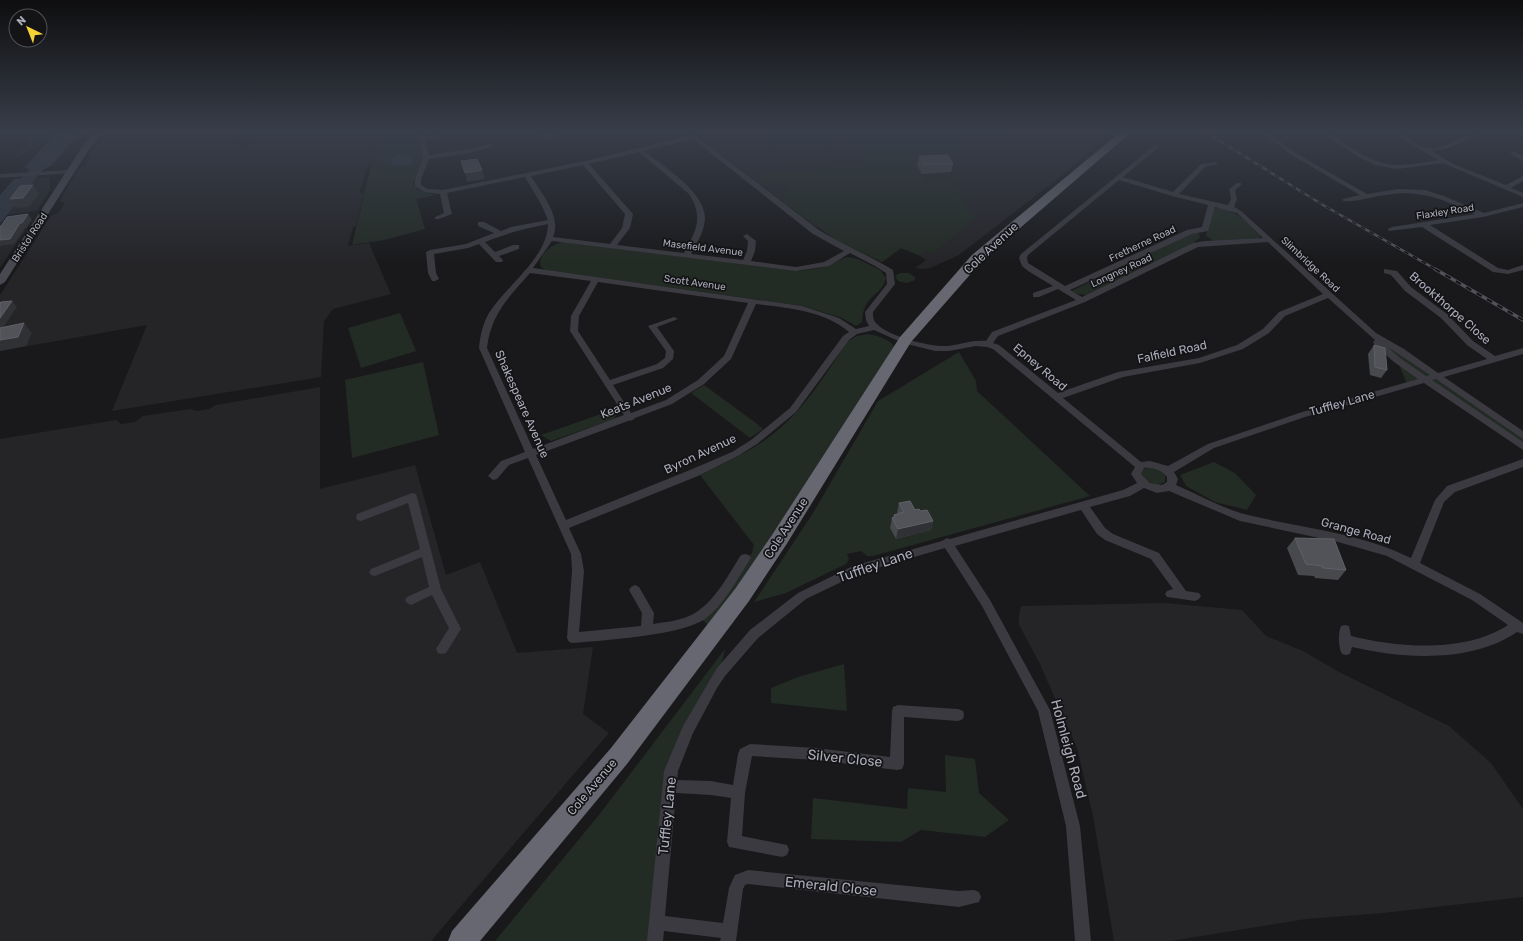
<svg xmlns="http://www.w3.org/2000/svg" width="1523" height="941" font-family="Rubik,sans-serif">
<rect width="100%" height="100%" fill="#19191b"/>
<path fill="#252528" d="M108,133H230L229,142L242,145L260,141L282,133H379L371,165H368L359,193H364L356,226L353,227L348,246L369,243L391,294L333,309L324,321L321,377L112,411L147,325L0,351V295L51,216L59,212L65,203L60,201L78,169L85,167L90,159L89,157L92,151Z
M728,133H1109L1065,173L959,255L930,268L922,269L915,268L926,260L918,255L901,248L882,262L813,225L701,139Z
M50,177V190L37,211L7,215L36,178Z
M26,229L0,268V232Z
M320,387V489L415,465L446,575L480,562L517,653L593,647L583,714L609,733L431,941H0V439L116,420L121,424L135,422L143,416L190,409L197,411L209,409L216,405Z
M1165,603L1242,610L1266,636L1303,651L1339,672L1449,726L1491,763L1523,809V897L1383,913L1306,919L1171,941H1114L1093,816L1077,748L1039,662L1019,625V615L1021,606Z"/>
<path fill="#232b25" d="M35,133H55L47,142L12,159Z
M379,133H421L417,135L423,156L413,184L420,191L436,195L416,199L425,229L384,240L352,245Z
M762,133H768C772,140 776,151 783,157C794,165 835,168 839,151L829,133H835L851,156L844,157L843,155C829,171 792,170 776,157C770,151 766,140 762,133Z
M771,133H824L834,147L783,152Z
M841,133H959L964,141V151H959L948,156L952,158L922,174L926,182L953,181L969,212L974,213L977,217L933,253L926,250L919,255L901,248L882,262L836,240L782,201L789,185L780,182L763,187L756,182L764,173L779,170L801,171L856,163L861,160Z
M1217,208C1236,209 1247,223 1260,235L1259,238L1214,241L1206,236L1212,210Z
M1198,232L1200,237C1193,246 1165,260 1153,263C1148,264 1143,262 1139,259L1189,234Z
M563,242L798,271L820,268L847,257L858,259L880,270L886,278C882,297 863,294 862,322L856,326L842,318L803,306L545,270L541,267C536,255 553,244 563,242Z
M1133,261L1140,264L1141,269L1086,295L1077,294L1071,291Z
M900,273H909L915,277V280L907,283L898,281L895,276Z
M400,313L416,351L361,368L348,328Z
M868,334C878,336 887,338 894,346L889,355L789,513L709,626L701,619L707,613L752,553L754,545L700,475C722,464 745,454 765,440C800,416 824,377 847,342L857,336Z
M1373,335L1523,436V447L1425,379L1407,384L1397,360Z
M959,352L976,381L977,391L1090,496L873,556H867L861,551L847,554L849,559L846,564L786,593L754,602L813,513L878,401Z
M423,362L439,435L352,458L345,380Z
M704,385L756,423L763,429L750,438L691,393Z
M618,408L619,410L614,419L551,441L541,435Z
M1214,462L1235,473L1256,495L1247,510L1215,502L1186,486L1180,475Z
M1148,467L1156,468L1165,475V482C1155,488 1148,482 1141,474L1143,470Z
M725,649L719,676L671,771L654,941H495L599,815Z
M844,664L847,711L771,703V688L798,677Z
M945,755L975,759L979,793L1009,820L985,837L921,830L901,842L811,839L813,798L907,809L908,788L946,792Z"/>
<path fill="#2e3540" d="M55,133H79L51,166L44,169L36,178L0,224V195L14,179L21,178L30,169L24,168Z
M405,154L411,158L413,163L411,165H392L391,161L397,155Z"/>
<g fill="none" stroke-linecap="round" stroke-linejoin="round">
<path fill="#3a3a40" fill-rule="evenodd" d="M420,133L424,137L444,133H455L425,140L429,155L470,149L491,144L494,146L470,153L429,159L421,179V185L428,189L443,190L585,161L689,136L686,133H692L819,230C843,245 869,255 893,270L895,284L873,312C873,316 873,321 877,324C888,336 927,346 943,346C958,346 971,339 986,341L992,332L1076,300L1058,289L1039,297H1033V293L1053,286L1028,271L1022,266L1019,258L1021,254L1155,145L1160,146L1123,177L1173,192L1201,164L1217,162V164L1205,167L1179,194L1228,205L1231,199L1229,189L1237,183H1241V185L1235,190L1237,199L1234,207L1241,211L1376,333L1404,349L1438,373L1487,359L1467,345L1441,318L1405,291L1391,275L1384,273V269L1397,271L1411,287L1447,314L1473,341L1495,356L1523,348V354L1444,377L1523,431V439L1436,379L1432,380L1523,442V450L1424,383L1305,417L1214,448L1174,472L1178,479L1176,485C1197,494 1222,508 1244,514C1299,528 1359,532 1411,558L1435,500L1447,486L1523,459V467L1455,492L1444,502L1420,563L1480,594L1523,623V634L1517,632C1472,663 1403,659 1352,647L1350,654L1346,655L1342,654C1338,647 1338,633 1341,626L1345,625L1349,626L1351,636C1399,648 1465,653 1508,625L1472,600L1387,556L1338,542L1240,521L1169,491L1157,493L1144,488L1130,496L1090,507L1105,528L1113,534L1159,553L1186,591L1199,593L1201,596L1199,599L1195,601L1167,597L1165,594L1167,591L1173,589L1151,559L1105,540L1097,534L1081,510L955,546L990,600L1050,710L1080,826L1091,941H1075L1066,826L1038,711L982,606L945,548L860,573L806,599L758,638L725,676L717,688L693,733L678,771L677,780L711,781L733,785L738,754L740,749L750,744L816,748L890,757L892,711L893,707L898,705L958,709L963,711L964,715L963,719L958,721L904,717V764L902,769L897,770L816,760L752,756L745,793L742,836L787,845L789,850L787,855L782,857L729,847L727,842L731,798L711,795L676,793L665,916L723,923L729,888L735,875L748,870L959,891L974,890L979,892L981,897L979,902L959,907L748,884L745,885L743,889L736,941H720L721,938L664,931L663,941H647L664,771L683,726L717,668L750,630L798,593L853,566L942,541L947,538L950,539L1123,490L1137,483L1131,474L1135,467L993,349L987,347L976,346L949,351H935L903,343L874,330L857,334L849,340L796,412L757,444L738,456L698,476L569,528L581,554L584,571L579,632L641,626L642,613L629,590L631,587L635,585L639,587L654,613L653,624C665,622 678,621 689,616C713,606 728,575 741,555L745,554L749,555L751,558L749,561C736,581 724,605 705,619C680,636 604,640 573,643L569,642L567,638L572,571L571,554L528,458L509,465L497,479L493,480L488,476L501,461L525,452L479,348C480,336 483,323 489,313C506,286 548,257 548,224C524,229 507,233 485,242L495,252L513,245H519V249L499,256L503,260L502,262H496L479,244L468,248L434,254L436,273L439,279L435,281H432L428,273L426,252L430,250L466,244L494,233L478,226V222H484L501,231L511,227L548,220L541,204L525,177L447,193L452,214L439,219H435V217L444,213L440,194L424,192L415,186V179L423,157L417,135ZM693,139L813,234L844,251L824,262L796,267L751,261L755,251L756,241L747,234L743,236L748,241L747,251L743,260L691,254C697,243 704,232 705,219C706,192 663,166 644,151ZM639,152L689,194C704,217 696,231 684,253L617,245L630,228L633,214L589,164ZM583,165L625,214L622,228L610,244L553,237C562,216 541,193 531,176ZM1119,180L1172,196L1208,205L1202,227L1187,230L1065,286L1028,263L1027,258L1028,255ZM1215,207L1237,213L1263,238L1205,241L1193,243L1082,297L1070,290L1192,234L1208,231ZM552,241L796,271L829,266L850,253L875,266L886,273L887,284L865,312L866,320L869,326L856,329L839,318L802,306L533,268ZM1268,242L1323,294L1279,312L1263,329L1237,345L1199,358L1118,372L1058,393L999,345L993,343L998,336L1085,302L1198,247ZM530,273L591,281L571,316L570,331L624,415L533,449L487,348C491,314 509,297 530,273ZM598,282L748,303L724,356L698,380L666,400L631,413L613,385L663,368L673,359L674,351L657,327L678,319L674,317L648,326L666,351L665,358L657,364L610,380L578,331L579,316ZM1328,298L1375,340L1373,342L1374,344L1394,362L1418,379L1299,413L1208,444L1168,466L1150,461L1141,462L1063,398L1123,377L1200,363L1243,349L1269,333L1285,316ZM756,304C787,308 823,310 849,332L843,336L790,408L751,440L732,452L690,470L566,520L536,455L628,421L633,420L635,418L672,404L704,384L731,359ZM1388,347L1430,375L1426,376L1400,358ZM1144,468C1153,467 1161,470 1167,477V482L1162,485L1150,483L1141,474Z
M530,133H568L546,138Z
M1263,133H1269L1294,152L1367,194L1398,189L1425,190L1444,196L1484,213L1523,203V207L1483,217L1430,225L1498,268L1508,270L1523,265V270L1508,274L1493,272L1422,227L1389,231L1388,229L1392,227L1475,214C1444,200 1421,189 1386,195C1373,196 1354,203 1343,201V199L1360,195L1290,154Z
M1322,133H1329C1350,146 1372,165 1398,165C1411,165 1425,162 1438,160L1393,133C1407,133 1415,146 1427,148C1446,151 1462,133 1481,133L1449,148L1432,151L1453,164L1506,185L1523,176V181L1511,188L1523,193V197L1443,163L1397,169L1375,165L1357,156Z
M1511,152H1515L1523,156V161L1511,154Z
M69,170L71,171V173L0,178V174Z
M412,493L416,494L417,497L441,589L461,629L446,653L442,654L438,653L436,649L449,628L432,595L411,605L407,603L405,600L407,597L429,587L422,557L375,576L371,575L369,572L371,569L420,549L408,503L361,521L357,520L356,517L357,514Z"/>
<path fill="#484850" fill-rule="evenodd" d="M95,133H103L91,146L5,282L0,285V274L84,144Z"/>
<path fill="#666771" fill-rule="evenodd" d="M1119,133H1130L982,261L911,342L786,545L749,601L627,764L480,941H448L452,931L611,748L735,589L772,535L900,337L972,255Z"/>
<g stroke="#515159" stroke-width="2.5">
<path id="rail-far1" d="M1207,133L1323,205L1437,270"/>
</g>
<g stroke="#515159" stroke-width="3.5">
<path id="rail" d="M1435,269L1523,320"/>
</g>
<use href="#rail-far1" stroke="#141416" stroke-width="1.5" stroke-dasharray="5" stroke-linecap="butt"/>
<use href="#rail" stroke="#141416" stroke-width="2" stroke-dasharray="6" stroke-linecap="butt"/>
</g>
<path fill="#47494d" d="M919,156L953,164L951,172L922,174L917,165Z
M1374,345L1387,370L1381,378L1370,375L1368,354Z
M899,503L920,511L933,521L931,530L896,539L890,528L892,518L893,517L894,515L898,514L897,513Z
M1295,538L1346,570L1338,580L1315,578L1314,576L1298,575L1287,548Z"/>
<path fill="#303134" d="M482,170L485,179L467,182L465,173Z
M33,185L39,194L29,207L16,208L10,199Z
M28,214L32,220L26,228L24,229L14,244L0,246V240L20,223Z
M12,301L17,307L0,332V318Z
M24,323L32,333L26,346L0,351V340Z
M933,521L931,530L896,539L898,529Z"/>
<path fill="#525359" stroke="#606168" d="M948,155L953,164L923,165L919,156Z
M477,159L482,170L465,173L461,161Z
M33,185L23,198L10,199L20,186Z
M28,214L22,223H20L10,239L0,240V226H1L7,217Z
M12,301L0,318V303L1,302Z
M24,323L18,337L0,340V328Z
M1374,345L1385,348L1387,370L1375,367Z
M910,501L915,510L919,509L920,511L927,510L933,521L898,529L892,518L895,517L894,515L904,512L899,503Z
M1295,538L1334,539L1346,570L1323,568L1322,566L1306,564Z"/>
<linearGradient id="sky" x2="0" y2="1"><stop stop-color="#0e0e0f"/><stop offset="0.5" stop-color="#383e4a"/><stop offset="1" stop-color="#383e4a" stop-opacity="0"/></linearGradient>
<rect width="1523" height="264" fill="url(#sky)"/>
<g text-anchor="middle" stroke-width="3.5" stroke-linejoin="round" paint-order="stroke">
<g font-size="10" fill="#abadbb" stroke="#141416">
<text transform="translate(1445 211) rotate(-9)" y="4">Flaxley Road</text>
<text transform="translate(29 237) rotate(-57)" y="4">Bristol Road</text>
<text transform="translate(1142 243) rotate(-25)" y="4">Fretherne Road</text>
<text transform="translate(703 247) rotate(7)" y="4">Masefield Avenue</text>
<text transform="translate(1311 264) rotate(43)" y="4">Slimbridge Road</text>
<text transform="translate(1121 270) rotate(-25)" y="4">Longney Road</text>
<text transform="translate(695 282) rotate(8)" y="4">Scott Avenue</text>
</g>
<g font-size="12" fill="#abadbb" stroke="#141416">
<text transform="translate(991 248) rotate(-43)" y="4">Cole Avenue</text>
<text transform="translate(1450 308) rotate(41)" y="4">Brookthorpe Close</text>
<text transform="translate(1172 352) rotate(-12)" y="4">Falfield Road</text>
<text transform="translate(1040 367) rotate(40)" y="4">Epney Road</text>
<text transform="translate(636 401) rotate(-22)" y="4">Keats Avenue</text>
<text transform="translate(1342 403) rotate(-16)" y="4">Tuffley Lane</text>
<text transform="translate(522 404) rotate(66)" y="4">Shakespeare Avenue</text>
<text transform="translate(700 454) rotate(-25)" y="4">Byron Avenue</text>
<text transform="translate(786 528) rotate(-57)" y="4">Cole Avenue</text>
<text transform="translate(1356 531) rotate(15)" y="4">Grange Road</text>
<text transform="translate(592 787) rotate(-50)" y="4">Cole Avenue</text>
</g>
<g font-size="14" fill="#abadbb" stroke="#141416">
<text transform="translate(875 565) rotate(-19)" y="5">Tuffley Lane</text>
<text transform="translate(1069 749) rotate(75)" y="5">Holmleigh Road</text>
<text transform="translate(845 758) rotate(6)" y="5">Silver Close</text>
<text transform="translate(667 816) rotate(-84)" y="5">Tuffley Lane</text>
<text transform="translate(831 886) rotate(6)" y="5">Emerald Close</text>
</g>
</g>
<g transform="translate(28 28) rotate(317)"><circle r="19" fill="#141416" stroke="#505158"/>
<path d="M0-3L7 15L0 10L-7 15Z" fill="#f5d237"/>
<text y="-6" font-size="11" font-weight="bold" text-anchor="middle" fill="#abadbb">N</text>
</g>
</svg>
